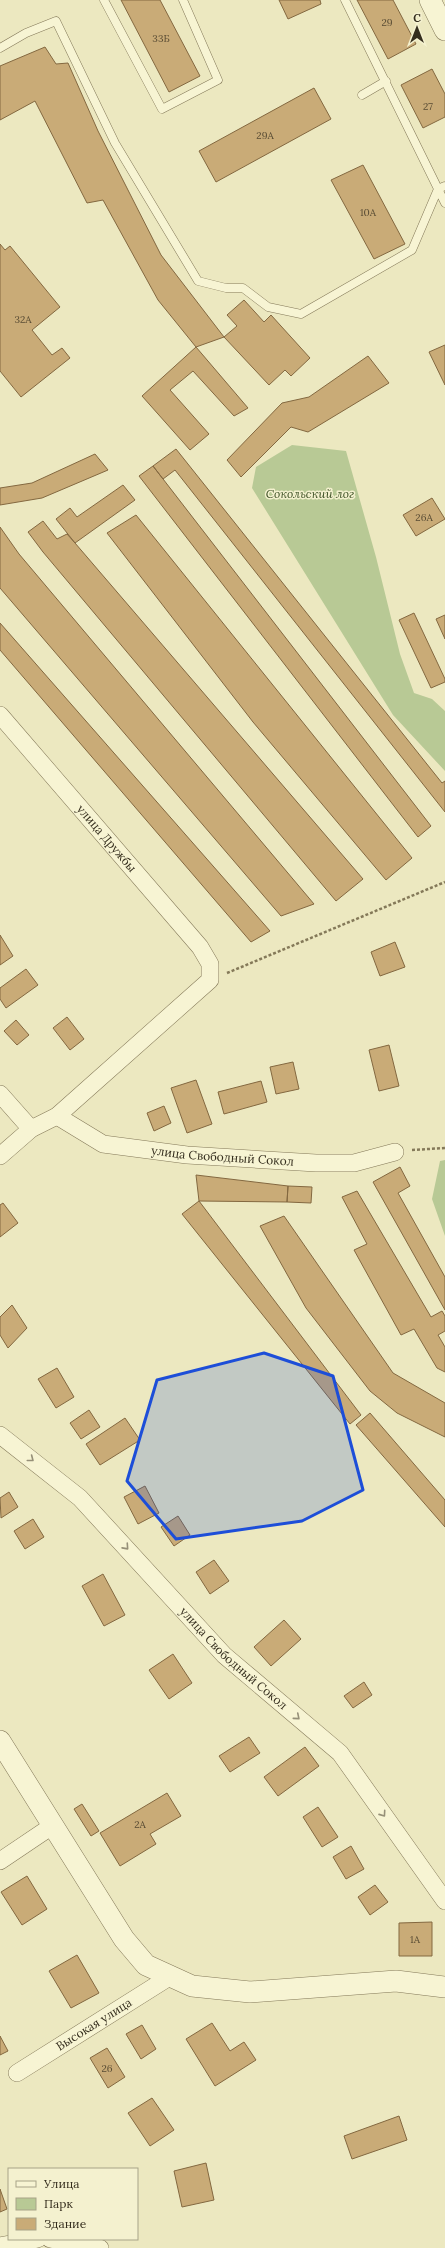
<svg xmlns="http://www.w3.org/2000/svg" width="445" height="2248" font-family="Lora,serif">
<rect width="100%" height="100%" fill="#ece8c0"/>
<path fill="#b8c995" d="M292,445L346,451L376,557L400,654L414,693L432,699L445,711V771L393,715L252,488L256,467Z
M445,1160V1236L432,1199L440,1161Z"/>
<path fill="#c9ab77" stroke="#836840" d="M121,0H160L200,76L169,92Z
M279,0H320L321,4L288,19Z
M357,0H393L416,44L388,59Z
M45,47L56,64L68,63L98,131L161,255L224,337L196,347L158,300L103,200L87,203L35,101L0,120V66Z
M432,69L445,94V117L423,128L401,85Z
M314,88L331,119L216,182L199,151Z
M363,165L405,244L374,259L331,180Z
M0,244L5,250L10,246L60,307L32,330L52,355L62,348L70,358L21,397L0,371Z
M244,300L264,322L271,315L310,358L291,376L285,370L269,385L224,337L237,326L227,315Z
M445,345V385L429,352Z
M196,347L248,408L234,416L193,371L170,390L209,434L190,450L142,396Z
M368,356L389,383L308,432L291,427L241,477L227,460L282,403L309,397Z
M176,449L442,783L445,781V812L175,470L163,479L153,466Z
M95,454L108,470L42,498L0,505V488L32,483Z
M153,466L431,826L418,837L139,476Z
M123,485L135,500L75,543L56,519L70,508L77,517Z
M432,498L445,519L416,536L403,515Z
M136,515L412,858L386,880L253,722L107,533Z
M43,521L57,539L67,534L75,543L363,879L336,901L43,552L28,532Z
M0,527L19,554L314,904L281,916L0,588Z
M414,613L445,679V682L431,688L399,620Z
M445,615V639L436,619Z
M0,623L270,931L251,942L0,650Z
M0,935L13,956L0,965Z
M395,942L405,967L380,976L371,952Z
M26,969L38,985L6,1008L0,999V988Z
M67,1017L84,1039L70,1050L53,1028Z
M16,1020L29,1035L17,1045L4,1031Z
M389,1045L399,1086L379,1091L369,1050Z
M293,1062L299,1089L276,1094L270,1067Z
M196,1080L212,1124L187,1133L171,1088Z
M261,1081L267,1102L224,1114L218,1092Z
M164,1106L171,1123L154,1131L147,1113Z
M400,1167L410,1186L398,1193L445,1277V1310L373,1182Z
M196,1175L288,1186L287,1202L199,1201Z
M288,1186L312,1187L311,1203L287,1202Z
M357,1191L431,1317L442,1311L445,1316V1331L438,1335L445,1347V1372L437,1368L414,1329L401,1335L354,1250L367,1244L342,1197Z
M199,1201L361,1415L350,1424L182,1214Z
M3,1203L18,1223L0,1237V1205Z
M284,1216L393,1373L445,1403V1437L397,1413L370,1391L306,1308L260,1226Z
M12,1305L27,1328L8,1348L0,1335V1317Z
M57,1368L74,1397L56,1408L38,1379Z
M89,1410L100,1427L81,1439L70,1423Z
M370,1413L445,1500V1527L356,1425Z
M125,1418L140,1440L100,1465L86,1444Z
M145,1486L159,1513L138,1524L124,1497Z
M9,1492L18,1507L1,1518L0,1498Z
M178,1516L190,1535L174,1546L161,1527Z
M33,1519L44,1537L25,1549L14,1531Z
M214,1560L229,1581L210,1594L196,1572Z
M103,1574L125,1615L104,1626L82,1586Z
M284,1620L301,1639L271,1666L254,1647Z
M173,1654L192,1683L169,1699L149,1670Z
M364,1682L372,1695L353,1708L344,1696Z
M249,1737L260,1753L230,1772L219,1756Z
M305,1747L319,1766L278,1796L264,1777Z
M167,1793L181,1816L150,1834L156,1844L120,1866L100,1833Z
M82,1804L99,1831L91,1836L74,1809Z
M318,1807L338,1837L322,1847L303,1817Z
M351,1846L364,1869L346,1879L333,1857Z
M27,1876L47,1909L22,1925L1,1892Z
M375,1885L388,1902L370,1915L358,1897Z
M432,1922V1956H399V1923Z
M77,1955L99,1993L71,2008L49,1971Z
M212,2023L230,2051L244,2042L256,2060L215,2086L186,2039Z
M142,2025L156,2049L141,2059L126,2034Z
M0,2036L8,2051L0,2055Z
M107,2048L125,2077L108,2088L90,2058Z
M152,2098L174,2130L150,2146L128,2113Z
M399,2116L407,2140L352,2159L344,2136Z
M206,2163L214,2200L182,2207L174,2171Z
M0,2189L7,2209L0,2212Z"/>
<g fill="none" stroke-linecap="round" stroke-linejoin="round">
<g stroke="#847959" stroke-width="9">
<path id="service" d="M104,0L162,109L218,80L183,0
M345,0L445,203
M0,48L26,33L56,21L115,143L198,281L226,288H243L268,307L301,314L412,250L438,189L445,186
M362,95L386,81"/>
</g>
<g stroke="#847959" stroke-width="18">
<g id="minor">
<path id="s1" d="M0,715L200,947L210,964V980L57,1116L31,1129L0,1156"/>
<path d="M0,1094L31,1129"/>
<path id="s2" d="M57,1116L103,1144L187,1155L316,1163H354L395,1152"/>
<path id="s3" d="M0,1435L80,1498L224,1655L340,1753L445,1901"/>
<path d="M0,1861L52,1826"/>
<path id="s4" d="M17,2073L171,1976"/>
<path d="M50,2239L100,2248"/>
<path d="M0,2246L38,2239"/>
</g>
</g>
<g stroke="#847959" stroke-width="22">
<path id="tertiary" d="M430,0L445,30
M0,1741L124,1939L146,1965L192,1986L250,1992L396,1981L445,1987"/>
</g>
<path stroke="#847959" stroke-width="2.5" stroke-dasharray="3 2" stroke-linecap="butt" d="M227,973L445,882
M412,1150L445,1148"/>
<use href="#service" stroke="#f7f4d3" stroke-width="8"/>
<use href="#minor" stroke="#f7f4d3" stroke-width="17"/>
<use href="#tertiary" stroke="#f7f4d3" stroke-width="21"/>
</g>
<defs><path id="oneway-chevron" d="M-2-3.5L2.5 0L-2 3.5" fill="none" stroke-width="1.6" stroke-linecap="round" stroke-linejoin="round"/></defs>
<g stroke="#969078">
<use href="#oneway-chevron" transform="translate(31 1459) rotate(38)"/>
<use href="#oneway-chevron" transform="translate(126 1547) rotate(48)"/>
<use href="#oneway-chevron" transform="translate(297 1717) rotate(40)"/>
<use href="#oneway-chevron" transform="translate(383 1814) rotate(55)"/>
</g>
<path fill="#1d4ed8" fill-opacity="0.2" stroke="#1d4ed8" stroke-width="3" stroke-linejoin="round" d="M264,1353L333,1376L363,1490L302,1521L176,1539L127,1481L157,1380Z"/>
<g text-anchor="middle" stroke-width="3" stroke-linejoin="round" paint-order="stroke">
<g font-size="10" fill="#594c34">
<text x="387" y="26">29</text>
<text x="161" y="42">33Б</text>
<text x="428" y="110">27</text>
<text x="265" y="139">29А</text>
<text x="368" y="216">10А</text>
<text x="23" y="323">32А</text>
<text x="424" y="521">26А</text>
<text x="140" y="1828">2А</text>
<text x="415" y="1943">1А</text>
<text x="107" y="2072">26</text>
</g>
<g font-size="12" font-style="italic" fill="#3c5024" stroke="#f4f1cf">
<text x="310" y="498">Сокольский лог</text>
</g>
<g font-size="12" fill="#342d1d" stroke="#f4f1cf">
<text dy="4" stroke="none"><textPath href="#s1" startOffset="163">улица Дружбы</textPath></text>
<text dy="4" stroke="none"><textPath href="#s2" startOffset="174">улица Свободный Сокол</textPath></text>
<text dy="4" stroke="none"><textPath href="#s3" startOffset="324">улица Свободный Сокол</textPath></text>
<text dy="4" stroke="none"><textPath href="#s4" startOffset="91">Высокая улица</textPath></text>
</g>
</g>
<rect x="8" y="2168" width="130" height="72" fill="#f4f1cf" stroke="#a7a388"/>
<rect x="16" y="2181" width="20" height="6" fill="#f7f4d3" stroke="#a7a388"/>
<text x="44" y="2188" font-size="12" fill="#342d1d">Улица</text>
<rect x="16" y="2198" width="20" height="12" fill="#b8c995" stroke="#a7a388"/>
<text x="44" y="2208" font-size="12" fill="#342d1d">Парк</text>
<rect x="16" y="2218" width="20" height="12" fill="#c9ab77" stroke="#a7a388"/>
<text x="44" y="2228" font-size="12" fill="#342d1d">Здание</text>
<g transform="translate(417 28)" stroke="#f4f1cf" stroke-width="3" paint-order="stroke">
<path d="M0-3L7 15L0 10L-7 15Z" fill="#342d1d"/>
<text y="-6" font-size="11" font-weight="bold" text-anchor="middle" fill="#342d1d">С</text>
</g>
</svg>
